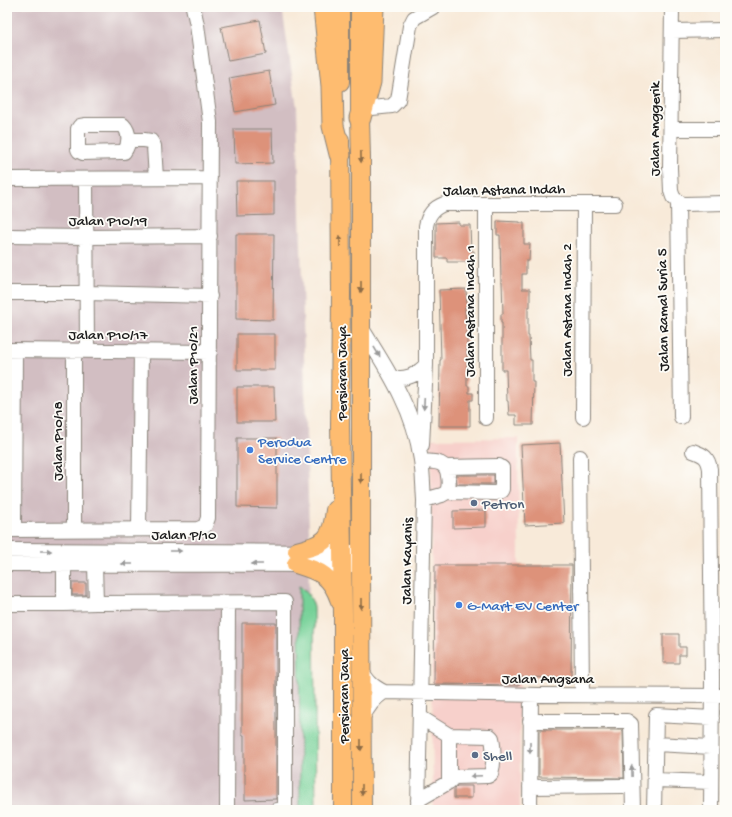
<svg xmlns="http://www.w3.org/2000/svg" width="732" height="817" font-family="'Gochi Hand',sans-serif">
<rect width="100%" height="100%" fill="#fdfcf7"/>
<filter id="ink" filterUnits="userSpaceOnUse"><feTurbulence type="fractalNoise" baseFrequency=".025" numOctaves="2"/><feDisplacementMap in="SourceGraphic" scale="8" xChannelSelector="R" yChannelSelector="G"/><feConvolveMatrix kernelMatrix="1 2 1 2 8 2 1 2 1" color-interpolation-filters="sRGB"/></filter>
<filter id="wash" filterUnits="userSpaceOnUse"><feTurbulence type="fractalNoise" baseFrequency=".012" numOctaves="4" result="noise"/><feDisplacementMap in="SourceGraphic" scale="16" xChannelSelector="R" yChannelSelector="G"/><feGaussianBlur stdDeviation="0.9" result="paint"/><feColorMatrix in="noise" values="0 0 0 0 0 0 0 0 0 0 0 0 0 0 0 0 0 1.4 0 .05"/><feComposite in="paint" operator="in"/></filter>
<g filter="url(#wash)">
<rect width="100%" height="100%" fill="#f8ead9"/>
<path fill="#f7d0cb" d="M518,438L519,550L520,810H433L431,439Z"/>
<path fill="#d2bec2" d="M7,7H282L297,108L309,531L307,810H7Z"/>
<path fill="#76d198" stroke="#49765a" d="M299,586C307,591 312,599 314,607L316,810H300Z"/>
<g id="blocks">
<path fill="#dd927a" d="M260,20L266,54L228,61L221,27Z
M269,71L275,105L235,112L229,78Z
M234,129H272L273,163L235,164Z
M236,181H274V215L237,216Z
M497,221L520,222V223H524V244H530L529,261H526V274H522V289H530V307H528V336H529L530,360H532V382H534L533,425H516V415H509L508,401H507L506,370H502V323H501V314H503L502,282H501L500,235H497Z
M459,222V225H470L471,251H474V262H447V258H436V223Z
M236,234H274L273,320L236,319Z
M466,289L467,307H465L466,337H467V386H469V393H473V400H470V426H439L440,360H441L439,290Z
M237,334H275V370H237Z
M237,387H274L275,422H237Z
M237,438H277V508L237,507Z
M560,443L564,523L525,525L521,445Z
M456,475H494V484H457Z
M486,510V527L453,528V511Z
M435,565H572L571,678L519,677V685L434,684Z
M72,583H86V595H72Z
M242,623H276V799L245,800V774H244V735H242Z
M663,634H679V647H686V655H679V663H663Z
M539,730H623L624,778L539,777Z
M457,786H472V798H454V789Z"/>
</g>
</g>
<g filter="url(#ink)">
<use href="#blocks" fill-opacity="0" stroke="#8a837a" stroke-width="1"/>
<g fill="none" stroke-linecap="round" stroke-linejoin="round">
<g stroke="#8a837a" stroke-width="16">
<path id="minor" d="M672,7L670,168L671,191L673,197L678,202L684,204L725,203
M672,31L725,30
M362,109L392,106L398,100L410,26L414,18L433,7
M86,125H123C130,132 130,144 124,152H120L83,153L79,151L78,149V129L80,126Z
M671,129H725
M129,140H144L151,141L154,146L156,178
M7,179L210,178
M86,179L87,351
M678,202L681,417
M7,236L86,237L210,236
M7,293H86L210,296
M361,327C375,350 390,372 401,396C411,416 418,439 421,460C423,473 423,487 424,500L418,810
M7,350L210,352
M74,351V530
M392,378C408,379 415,376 426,365
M583,417L584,204
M486,418V204
M422,445L426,365V226C428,215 433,208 444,204H615
M693,451C704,455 708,457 710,469L712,679L711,810
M580,457L582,695
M421,461C433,462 447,460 448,476C449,481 449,487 447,492
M424,500L442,495L447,492L495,493L501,491L502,489V468L499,466L446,467
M139,529L141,352
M7,530L198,529L205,526L208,518L210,122L197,25L193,7
M14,530L15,350
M7,550L353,552
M7,564L353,565
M95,564L96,603L285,602V810H277
M7,604H64V564
M64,604L96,603
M361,669C367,681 372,686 384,692L539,695L725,696
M362,719C367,708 373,699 384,692
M530,721H627L631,724L633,810
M656,744L711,747
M655,780L711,782
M449,782L454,777L488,776L491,774C494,763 494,749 492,738L490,736L449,735
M530,787L623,786
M418,800L449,782V735L420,717
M227,810L228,603
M530,810L531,695
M654,810L656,715L712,718"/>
</g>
<g stroke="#8a837a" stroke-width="20">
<path id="major" d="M360,7V118L361,157V565L362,810
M340,82V7
M340,140L341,294L340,426L343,614V810
M297,551C325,544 332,540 335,510
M296,564C321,572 331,575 340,601"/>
</g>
<g stroke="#8a837a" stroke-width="23">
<path id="highway" d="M324,7L332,86L333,126L340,154
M360,118L370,82L373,7"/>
</g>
<use href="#minor" stroke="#fff" stroke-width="14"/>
<use href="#major" stroke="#febc70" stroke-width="18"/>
<use href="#highway" stroke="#febc70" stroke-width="21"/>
</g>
<defs><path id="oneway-solid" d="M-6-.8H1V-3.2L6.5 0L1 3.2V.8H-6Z"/></defs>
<g fill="#8d6c46">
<use href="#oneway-solid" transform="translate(361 157) rotate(89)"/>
<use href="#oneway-solid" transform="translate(340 241) rotate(-91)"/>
<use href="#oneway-solid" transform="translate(361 287) rotate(90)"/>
<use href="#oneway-solid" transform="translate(361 478) rotate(90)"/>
<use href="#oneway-solid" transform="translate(361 604) rotate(90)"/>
<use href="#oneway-solid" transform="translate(361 745) rotate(90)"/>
<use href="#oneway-solid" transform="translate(362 790) rotate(90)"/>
</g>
<g fill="#999">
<use href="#oneway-solid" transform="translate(377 352) rotate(59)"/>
<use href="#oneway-solid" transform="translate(424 404) rotate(93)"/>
<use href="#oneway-solid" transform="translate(46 551)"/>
<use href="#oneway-solid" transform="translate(176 551)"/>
<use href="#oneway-solid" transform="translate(127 564) rotate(180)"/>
<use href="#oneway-solid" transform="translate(257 564) rotate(180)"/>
<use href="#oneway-solid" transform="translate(530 748) rotate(90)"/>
<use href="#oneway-solid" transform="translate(632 771) rotate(-91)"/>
<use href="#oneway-solid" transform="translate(476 776) rotate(177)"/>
</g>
</g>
<g fill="#3f7fe0" stroke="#fdfcf7" stroke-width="1.5">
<circle cx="250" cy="450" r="4"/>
<circle cx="459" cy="605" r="4"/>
</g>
<g fill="#5c6f8a" stroke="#fdfcf7" stroke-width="1.5">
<circle cx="474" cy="503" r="4"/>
<circle cx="475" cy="755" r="4"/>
</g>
<g text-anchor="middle" stroke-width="3.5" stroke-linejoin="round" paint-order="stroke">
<g font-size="15" fill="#1c1c1c" stroke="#fdfcf7">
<text transform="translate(654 129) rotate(-90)" y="5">Jalan Anggerik</text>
<text transform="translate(504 189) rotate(-1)" y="5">Jalan Astana Indah</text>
<text x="108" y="225">Jalan P10/19</text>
<text transform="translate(566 310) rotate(-90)" y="5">Jalan Astana Indah 2</text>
<text transform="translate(662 310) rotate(-91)" y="5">Jalan Ramal Suria 5</text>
<text transform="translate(469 311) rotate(-90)" y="5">Jalan Astana Indah 1</text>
<text x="108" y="339">Jalan P10/17</text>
<text transform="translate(192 365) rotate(-90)" y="5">Jalan P10/21</text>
<text transform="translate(341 373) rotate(-90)" y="5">Persiaran Jaya</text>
<text transform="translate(57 441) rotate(-90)" y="5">Jalan P10/18</text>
<text x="184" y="539">Jalan P/10</text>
<text transform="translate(406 561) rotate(-89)" y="5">Jalan Kayanis</text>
<text x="548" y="683">Jalan Angsana</text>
<text transform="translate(343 696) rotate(-90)" y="5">Persiaran Jaya</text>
</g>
<g font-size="15" fill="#366cbe" stroke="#fdfcf7" text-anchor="start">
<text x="258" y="446">Perodua<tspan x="258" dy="17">Service Centre</tspan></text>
<text x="467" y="610">G-Mart EV Center</text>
</g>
<g font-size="15" fill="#4e5e75" stroke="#fdfcf7" text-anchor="start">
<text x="482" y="508">Petron</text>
<text x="483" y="760">Shell</text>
</g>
</g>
<rect width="732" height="817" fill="none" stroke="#fdfcf7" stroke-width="24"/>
</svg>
